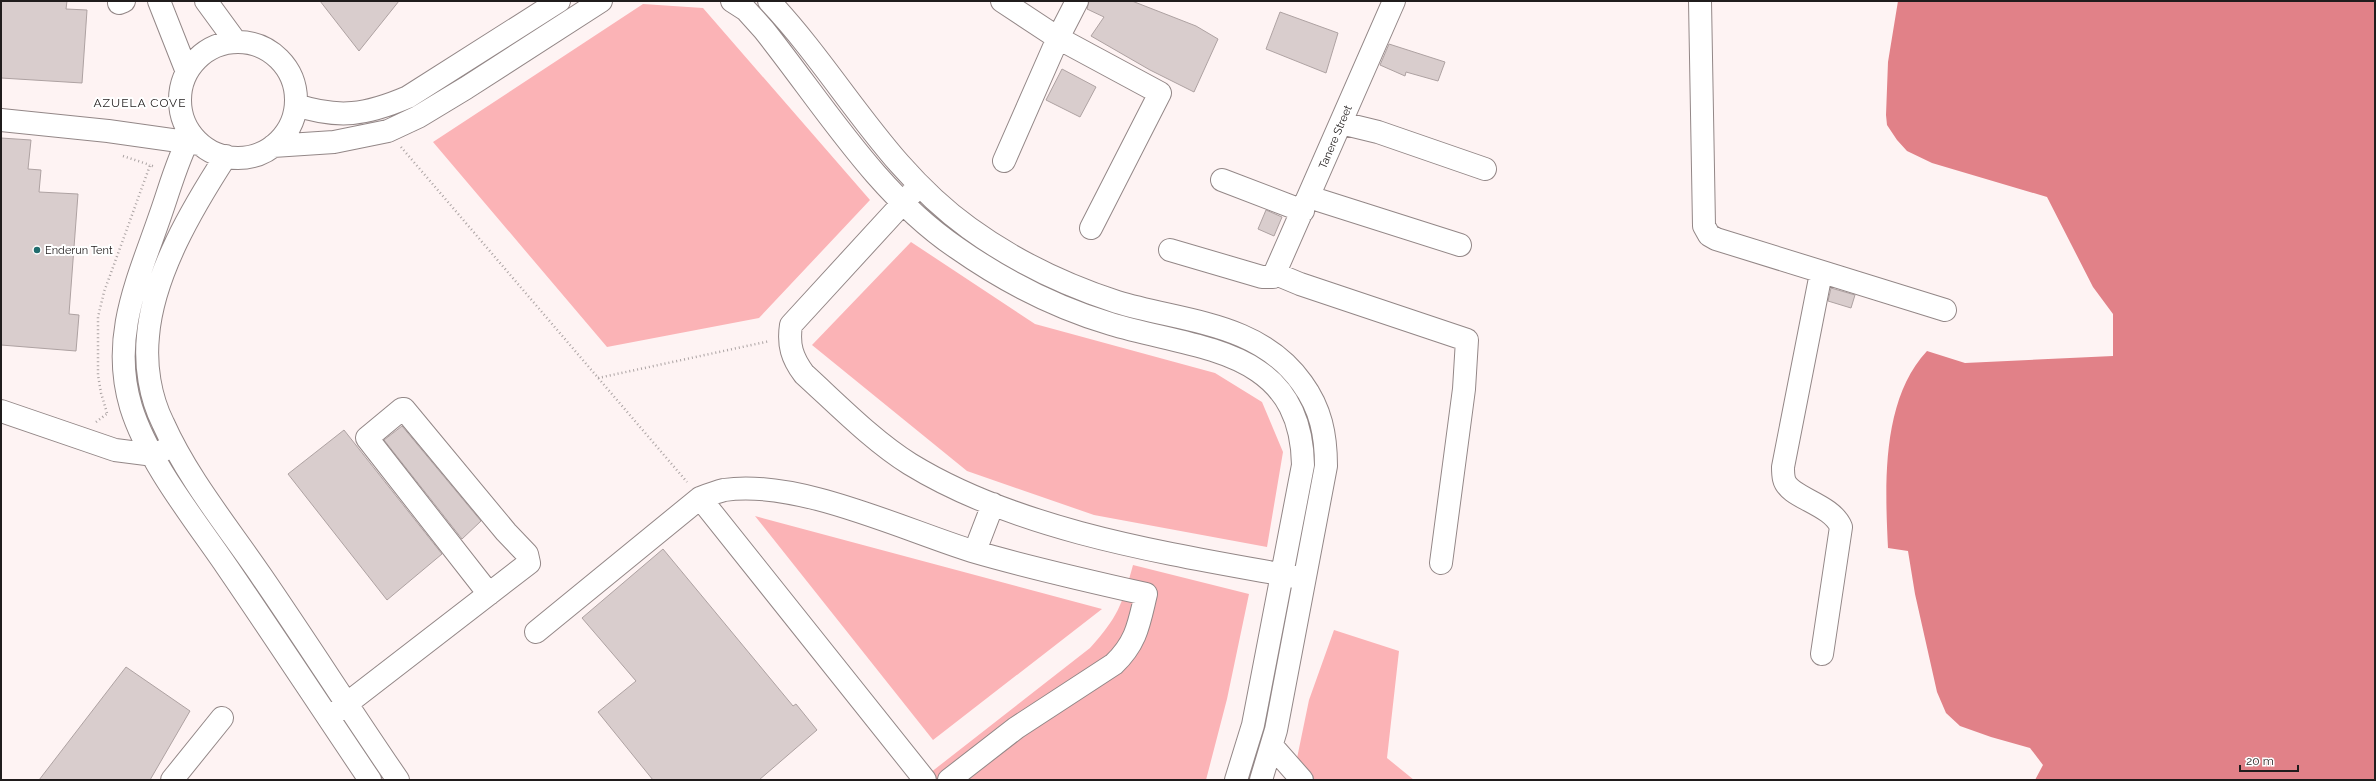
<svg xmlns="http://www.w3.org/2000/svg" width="2376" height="781" font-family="Raleway,sans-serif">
<rect width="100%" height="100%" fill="#fef3f3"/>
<path fill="#fbb3b6" d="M643,4L703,8L870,200L759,318L607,347L433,142Z
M911,242L1035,324L1215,373L1262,402L1283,452L1267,547L1094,515L967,471L812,345Z
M755,516L1102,609L933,740Z
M1133,565L1249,594L1227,699L1206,780H921L1090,648C1118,617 1122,605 1133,565Z
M1334,630L1399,651L1387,758L1414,780H1289L1296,763L1309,700Z"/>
<path fill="#e18188" d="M1898,1H2375V780H2035L2043,765L2030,748L1991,737L1960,726L1946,713L1937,692L1915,594L1908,551L1888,548C1885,486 1881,400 1927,351L1965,363L2113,356V314L2093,287L2047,197L1932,163L1907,151L1897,140L1887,125L1886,115L1888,62Z"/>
<path fill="#d9cdcd" stroke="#aea2a2" d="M1,1H67L66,9L87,10L82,83L1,78Z
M320,1H399L359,51Z
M1089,1H1132L1196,26L1218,39L1194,92L1150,70L1091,36L1104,17L1087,9Z
M1280,12L1338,33L1326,73L1266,49Z
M1389,44L1445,62L1438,81L1406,72L1405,76L1380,65Z
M1062,69L1096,87L1080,117L1046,100Z
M1,138L31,140L28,169L41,170L39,192L78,194L69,314L79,315L76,351L1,345Z
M1266,210L1282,217L1274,236L1258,229Z
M1831,288L1855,295L1851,308L1828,301Z
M402,426L481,521L462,539L384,440Z
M344,430L442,554L387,600L288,474Z
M663,549L793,706L796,704L817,730L759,780H653L598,712L636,681L582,618Z
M126,667L190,711L150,780H39Z"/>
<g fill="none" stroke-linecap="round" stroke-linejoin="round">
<g stroke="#938787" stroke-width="24">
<path id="minor" d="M159,1L187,72
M206,1L236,42
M732,1L746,10L764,30C823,104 877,194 957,248C1004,281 1057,308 1111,324C1197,350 1301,347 1303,465L1253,725L1236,780
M769,1C839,75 884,167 969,228C1013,260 1065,285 1117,302C1183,322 1259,322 1302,383C1321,409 1326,435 1326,466L1276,730L1261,780
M1002,1L1058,38L1160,93L1091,228
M1700,1L1704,226L1709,235L1716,239L1945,310
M119,3L124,1
M180 100a58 58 0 1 1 116 0a58 58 0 1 1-116 0Z
M296,105C339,119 366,115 408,97L559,1
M1,120L108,131L200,144
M1341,123L1378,132L1485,169
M191,134C177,160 170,188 160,216C138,280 110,337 131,407C148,462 195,520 227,567C275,637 322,709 370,780
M273,146L334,142L388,131L418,117L466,88L601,1
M226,156C193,207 153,274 148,336C145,365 150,397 163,423C188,479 228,527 262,577C308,644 352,713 398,780
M1004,161L1058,38L1077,1
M1222,180L1303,211
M913,192L791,325C788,345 792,358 804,374C837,404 873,441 910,464C1021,532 1170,554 1296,577
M1309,197L1460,245
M1170,250L1262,277H1273L1394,1
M1821,273L1783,467C1783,471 1783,475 1784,479C1788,498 1831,503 1841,527L1822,654
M1276,274L1300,284L1467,340L1464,389L1441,563
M1,411L115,450L154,455L164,450
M700,498L925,780
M975,551L993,504
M536,632L700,498C708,495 716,492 724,490C797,479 902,529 972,551C1030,568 1088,581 1146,594C1139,623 1137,642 1114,664L1016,728L949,780
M336,712L529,563L527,554L506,532L404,409H402L367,438L489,594
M1272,746L1302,780
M172,780L222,718"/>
</g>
<path stroke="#aba3a3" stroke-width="2.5" stroke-dasharray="1 3" stroke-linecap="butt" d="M401,147L687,482
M123,156L150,165
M598,378L770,341
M107,413L101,393L98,375V317L104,292L148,171L150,165L155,167
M96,422L108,413"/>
<use href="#minor" stroke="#fff" stroke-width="22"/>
</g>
<circle fill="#216d6e" stroke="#fff" stroke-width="1.5" cx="37" cy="250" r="4"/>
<g text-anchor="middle" stroke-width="4" stroke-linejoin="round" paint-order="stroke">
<g font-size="11" fill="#201c1c" stroke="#fff">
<text transform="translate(1335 137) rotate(-67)" y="4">Tanere Street</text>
</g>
<g font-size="11" fill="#201c1c" stroke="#fff" text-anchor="start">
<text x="45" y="254">Enderun Tent</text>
</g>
<g font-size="12" letter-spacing="1" fill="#201c1c" stroke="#fff">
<text x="140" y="107">AZUELA COVE</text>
</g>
</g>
<rect width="2376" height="781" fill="none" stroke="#201c1c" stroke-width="4"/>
<path d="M2240 765v6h58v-6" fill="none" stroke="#201c1c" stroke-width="2"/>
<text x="2246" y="765" font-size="12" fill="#201c1c" stroke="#ffffff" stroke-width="3" paint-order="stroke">20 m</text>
</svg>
